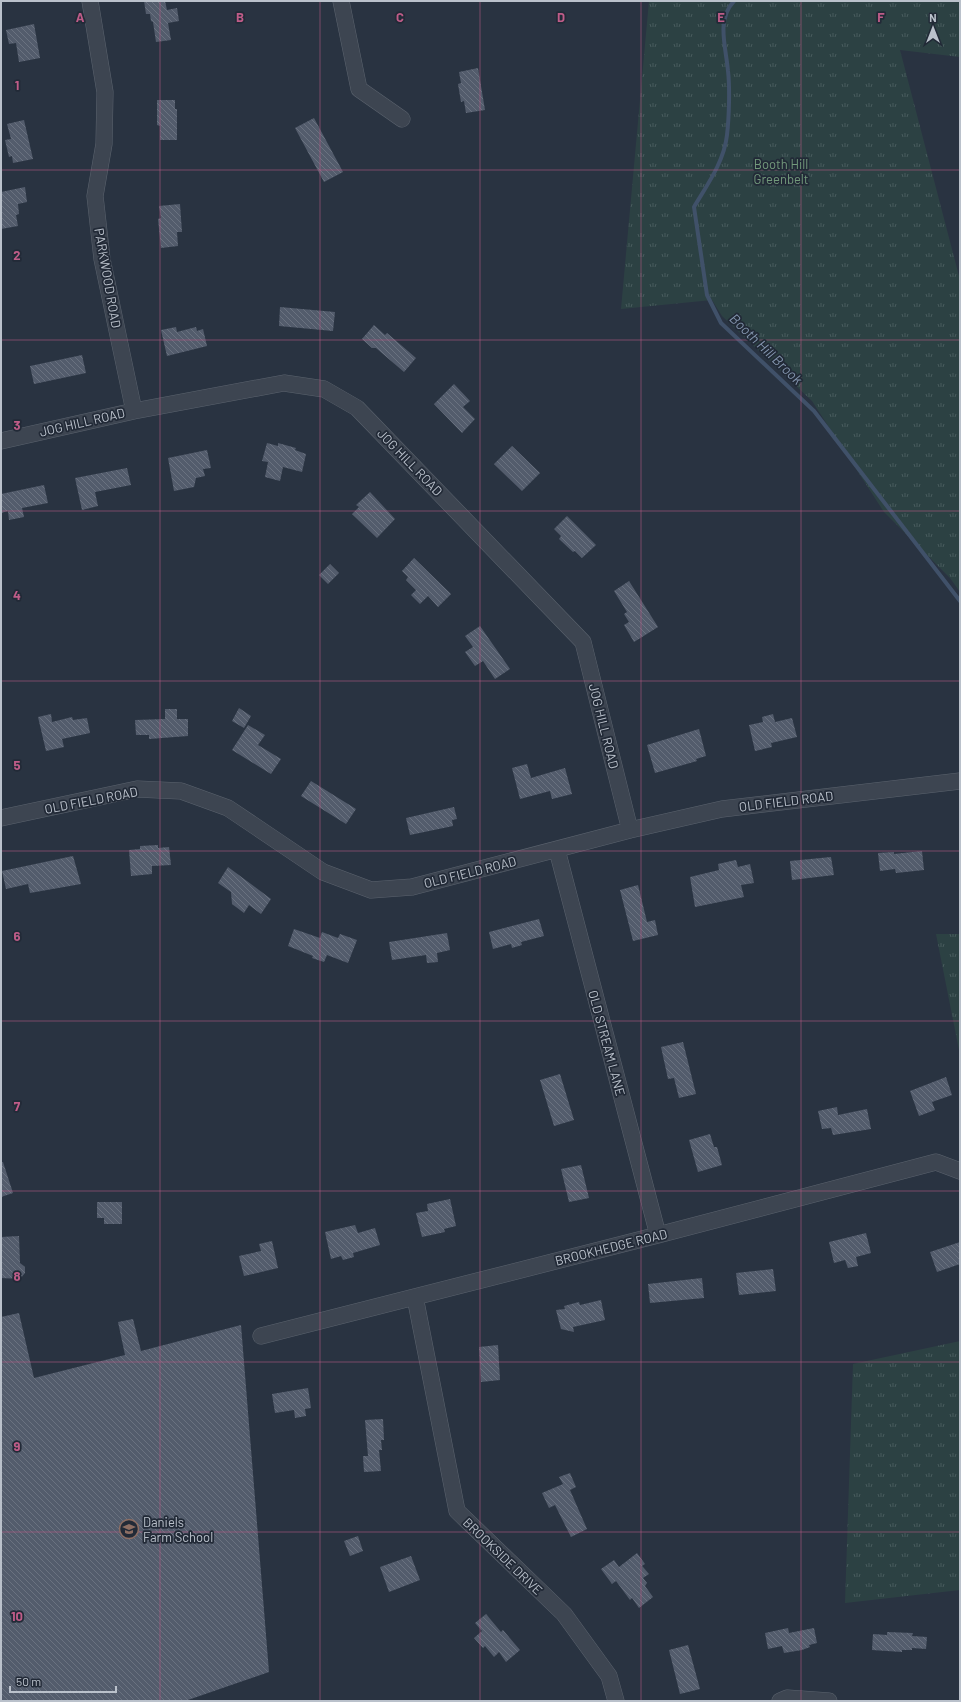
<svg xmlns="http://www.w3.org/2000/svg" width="961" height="1702" font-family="Barlow,sans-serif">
<defs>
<pattern id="park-tufts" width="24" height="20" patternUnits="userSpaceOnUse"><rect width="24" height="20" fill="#2c4143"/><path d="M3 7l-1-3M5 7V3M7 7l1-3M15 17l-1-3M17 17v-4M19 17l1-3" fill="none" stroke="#485b5d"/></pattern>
<pattern id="building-back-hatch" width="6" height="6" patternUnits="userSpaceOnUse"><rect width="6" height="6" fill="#535c6c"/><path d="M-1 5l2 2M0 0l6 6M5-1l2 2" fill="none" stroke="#6a7280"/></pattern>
</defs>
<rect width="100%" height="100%" fill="#293341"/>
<path fill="url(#park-tufts)" d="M649,1H960V57L900,50L960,280V592L950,578L884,512L812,401L722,316L712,300L621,309Z
M936,934H960V1055Z
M960,1341V1590L845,1603L853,1364Z"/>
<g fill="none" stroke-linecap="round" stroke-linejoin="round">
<path stroke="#405169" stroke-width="4" d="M734,1C716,20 726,47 728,71C730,88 729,118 727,135C724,162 707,185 694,207L707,295L721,323L814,411L960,601"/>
</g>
<path fill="url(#building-back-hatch)" d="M144,1H165L167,10L177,8L179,21L168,23L171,40L156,42L153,22L151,21L150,14H146Z
M34,24L40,58L19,62L16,43L9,44L6,30Z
M478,68L485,110L466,113L464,101L461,102L458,84L461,83L459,72Z
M157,100H175V109H177V140H160V126L157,125Z
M314,118L343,172L324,182L295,128Z
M24,120L33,159L13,163L12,156L9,157L5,140L11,139L7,124Z
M25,187L27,202L18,204L19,214L16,215L18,226L1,229V192Z
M180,204L182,232H177L178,246L161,248L158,219L161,218L159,206Z
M280,307L335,312L333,331L279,326Z
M374,325L385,335L387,333L416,358L404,372L376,348H372L362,339Z
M176,327L177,332L196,327L197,331L203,329L207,346L167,356L161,330Z
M82,355L86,373L34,384L30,366Z
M454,384L470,401L463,407L475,419L462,433L434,404Z
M267,443L278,446V443L296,448L295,450L306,454L302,472L283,467L280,481L265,477L268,462L262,461Z
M512,446L540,473L522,491L494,464Z
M207,450L211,468L203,469L205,476L196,478L194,487L174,491L168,458Z
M127,468L131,485L95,492L98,506L82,510L75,478Z
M44,485L48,503L22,508L24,517L9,520L8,511L1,513V494Z
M370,492L395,519L377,538L352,514L359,507L356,505Z
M567,516L596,545L582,558L575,551L573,552L559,539L561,536L554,529Z
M414,558L451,594L438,607L428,596L420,604L411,595L416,590L406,580L408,577L402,571Z
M330,564L339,573L328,584L319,575Z
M629,581L658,627L634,642L624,625L629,622L624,614L627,612L614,591Z
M480,626L510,669L495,679L483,661L475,666L465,652L473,647L465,636Z
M239,708L251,716L244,728L232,721Z
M165,709H177V719H188V736L149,739V735H136L135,720L165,719Z
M51,714L52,722L72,717L73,720L87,718L90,733L62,739L64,747L46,751L38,717Z
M773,714L775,722L792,718L797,737L771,743L772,747L755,751L749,725L763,722L762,717Z
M248,725L265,735L258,745L281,759L271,774L232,750Z
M699,729L706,756L696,759L697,761L655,773L647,745Z
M527,764L531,778L565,768L572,794L552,799L550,791L520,799L512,768Z
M311,781L356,809L346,824L301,796Z
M454,807L457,819L452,820L453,826L410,835L406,818Z
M158,845V848L169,847L171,865L152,866V874L131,876L129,850L140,849V846Z
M922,851L924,870L896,873L895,869L880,871L878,853L894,852V854Z
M73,856L81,884L30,893L28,884L6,889L2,871Z
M831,857L834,875L792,880L790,861Z
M736,860L738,867L750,864L754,883L741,885L744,897L695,907L690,877L719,870L718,864Z
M228,867L271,899L261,914L249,905L244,913L232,904L231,892L218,883Z
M638,885L647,922L655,920L658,935L633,941L620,890Z
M539,919L544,936L521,942L522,945L512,948L511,944L493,949L489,932Z
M294,929L320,938L322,932L338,938L340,934L357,940L348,963L327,955L324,962L312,958L313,956L288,946Z
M447,933L450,950L437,953L438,962L427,963L426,955L392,960L389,942Z
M683,1042L696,1094L679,1098L674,1078L668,1079L661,1047Z
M560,1074L574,1120L554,1126L540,1080Z
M946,1077L952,1095L932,1102L935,1110L919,1116L910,1091Z
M837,1107L838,1115L867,1109L871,1129L833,1135L831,1128L822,1129L818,1111Z
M710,1134L714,1147H717L722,1165L698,1172L689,1140Z
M1,1162H3L13,1193L1,1197Z
M581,1165L589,1198L569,1202L561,1169Z
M450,1199L456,1226L444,1229L445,1232L422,1237L416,1213L428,1211L427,1204Z
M97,1202H122V1224H104V1218H97Z
M355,1225L358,1233L375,1228L380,1245L353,1253L354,1257L343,1260L341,1256L331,1259L325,1232Z
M866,1233L871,1253L856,1257L858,1266L848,1268L845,1260L834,1263L829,1242Z
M19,1236L20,1263L25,1267V1273L20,1279L1,1278V1237Z
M272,1241L278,1268L244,1276L239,1256L261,1251L259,1244Z
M960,1242V1264L937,1272L930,1252Z
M773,1269L776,1291L739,1295L736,1273Z
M702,1278L704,1298L650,1303L648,1284Z
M601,1300L605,1320L573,1327L574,1332L561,1329L556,1310L565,1309L564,1306L579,1302L580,1305Z
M19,1313L34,1378L125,1355L118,1322L133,1319L141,1351L241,1325L269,1672L185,1701H1V1317Z
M498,1345L500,1380L481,1382L479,1347Z
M308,1388L311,1408L305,1409L306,1416L295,1418L294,1410L275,1413L272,1394Z
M383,1419L384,1440H381L382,1450H379L381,1471L364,1472L363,1456H368L365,1420Z
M570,1473L576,1487L570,1490L587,1529L571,1537L555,1505L549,1508L542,1493L563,1484L559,1477Z
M358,1536L363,1551L350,1556L344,1541Z
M637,1553L645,1564L642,1566L649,1574L643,1578L647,1583L645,1586L653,1597L639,1608L632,1598L630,1600L616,1581L612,1584L601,1569L614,1560L619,1567Z
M411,1556L420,1580L389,1592L380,1567Z
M486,1614L501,1632L503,1630L520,1650L506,1662L499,1652L494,1657L485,1646L483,1648L474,1638L482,1631L475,1623Z
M788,1628L789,1633L814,1628L817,1643L809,1645L810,1647L802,1650L784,1653L782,1646L768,1649L765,1633Z
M887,1632L913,1633L912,1636L927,1637L926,1649L912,1648V1650H902V1652L872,1650L873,1634L887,1635Z
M688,1645L700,1689L680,1694L669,1650Z"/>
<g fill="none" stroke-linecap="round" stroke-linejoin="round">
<g stroke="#5b636e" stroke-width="17">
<path id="minor" d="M90,1L105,92L104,144L95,196L102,259L134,411
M341,1L359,89L402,119
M1,441L134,411L284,383L324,389L357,408L583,642L630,830
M1,818L137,789L181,791L228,808L323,872L371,890L412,887L630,830L722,809L960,781
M557,850L658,1235
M415,1297L457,1511L564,1614L609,1676L616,1701
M261,1336L658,1235L936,1162L960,1171
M780,1701L787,1698L829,1701"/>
</g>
<use href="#minor" stroke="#3d4551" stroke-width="16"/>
</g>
<path fill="none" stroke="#bf5c88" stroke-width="1" stroke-opacity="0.55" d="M160,1V1701M320,1V1701M480,1V1701M641,1V1701M801,1V1701M1,170H960M1,340H960M1,511H960M1,681H960M1,851H960M1,1021H960M1,1191H960M1,1362H960M1,1532H960"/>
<defs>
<g id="school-ring" transform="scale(1)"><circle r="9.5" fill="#222a37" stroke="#8d6e63" stroke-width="1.5"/><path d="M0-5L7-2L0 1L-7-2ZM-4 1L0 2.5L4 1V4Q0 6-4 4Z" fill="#8d6e63"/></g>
</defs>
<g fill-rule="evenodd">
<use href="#school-ring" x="129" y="1529"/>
</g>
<g text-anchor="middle" stroke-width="3.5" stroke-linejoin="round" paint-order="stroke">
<g font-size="13" fill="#739a7c" stroke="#222a37">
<text x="781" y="169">Booth Hill<tspan x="781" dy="15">Greenbelt</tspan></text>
</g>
<g font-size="13" fill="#bac1cb" stroke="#222a37">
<text transform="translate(108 278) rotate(80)" y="5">PARKWOOD ROAD</text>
<text transform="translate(82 422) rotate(-13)" y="5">JOG HILL ROAD</text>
<text transform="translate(410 462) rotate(46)" y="5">JOG HILL ROAD</text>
<text transform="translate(604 726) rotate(76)" y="5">JOG HILL ROAD</text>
<text transform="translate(91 800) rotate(-11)" y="5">OLD FIELD ROAD</text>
<text transform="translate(786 801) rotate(-7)" y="5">OLD FIELD ROAD</text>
<text transform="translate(470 872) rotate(-14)" y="5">OLD FIELD ROAD</text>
<text transform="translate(607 1043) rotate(75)" y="5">OLD STREAM LANE</text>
<text transform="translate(611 1247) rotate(-14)" y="5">BROOKHEDGE ROAD</text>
<text transform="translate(503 1556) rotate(44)" y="5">BROOKSIDE DRIVE</text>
</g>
<g font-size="13" fill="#bac1cb" stroke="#222a37" text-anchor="start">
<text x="143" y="1527">Daniels<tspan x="143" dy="15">Farm School</tspan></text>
</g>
<g font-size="14" font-style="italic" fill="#8597b0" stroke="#222a37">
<text transform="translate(766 349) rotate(44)" y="5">Booth Hill Brook</text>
</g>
</g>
<g font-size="13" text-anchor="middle" font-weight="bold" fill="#bf5c88" stroke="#222a37" stroke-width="3.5" stroke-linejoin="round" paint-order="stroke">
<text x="80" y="22">A</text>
<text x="240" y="22">B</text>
<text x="400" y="22">C</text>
<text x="561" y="22">D</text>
<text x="721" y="22">E</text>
<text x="881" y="22">F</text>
<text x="17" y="90">1</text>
<text x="17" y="260">2</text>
<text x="17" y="430">3</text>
<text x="17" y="600">4</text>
<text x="17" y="770">5</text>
<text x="17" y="941">6</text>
<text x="17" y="1111">7</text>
<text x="17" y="1281">8</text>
<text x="17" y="1451">9</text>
<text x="17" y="1621">10</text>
</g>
<rect width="961" height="1702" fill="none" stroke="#bac1cb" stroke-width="4"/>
<g transform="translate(933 28)" stroke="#222a37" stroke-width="3" paint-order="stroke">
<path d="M0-3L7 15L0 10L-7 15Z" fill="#bac1cb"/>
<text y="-6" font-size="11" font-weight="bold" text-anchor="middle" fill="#bac1cb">N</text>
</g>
<path d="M10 1686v6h106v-6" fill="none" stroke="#bac1cb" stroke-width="2"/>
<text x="16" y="1686" font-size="12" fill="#bac1cb" stroke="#222a37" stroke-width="3" paint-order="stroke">50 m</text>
</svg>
